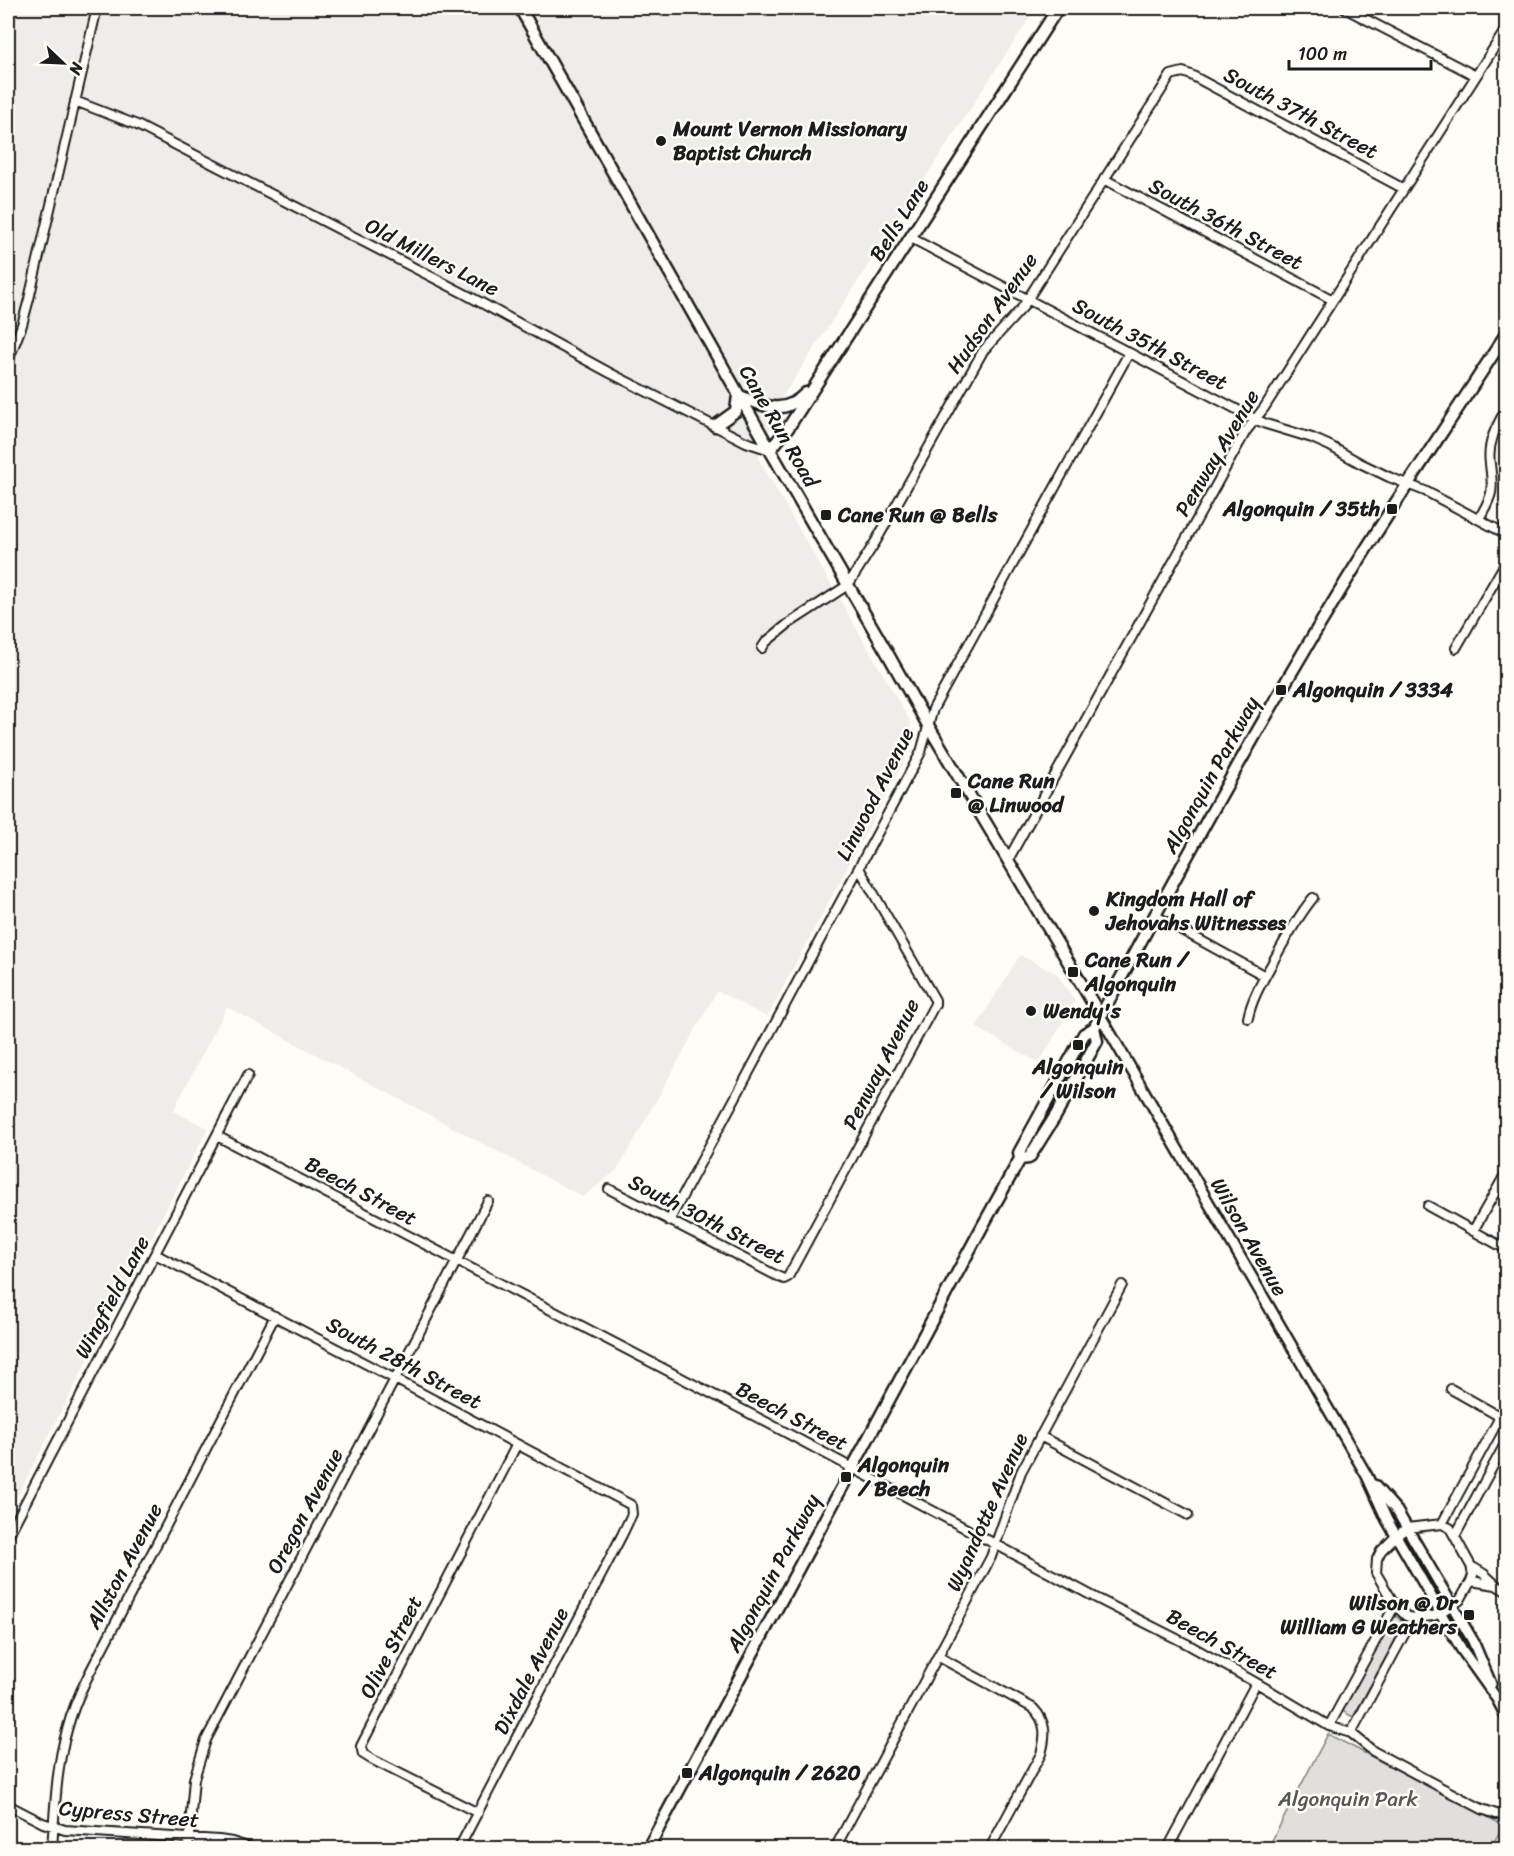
<svg xmlns="http://www.w3.org/2000/svg" width="1514" height="1856" font-family="Sriracha,sans-serif">
<rect width="100%" height="100%" fill="#fdfcf7"/>
<filter id="ink" filterUnits="userSpaceOnUse"><feTurbulence type="fractalNoise" baseFrequency=".0167" numOctaves="2"/><feDisplacementMap in="SourceGraphic" scale="12" xChannelSelector="R" yChannelSelector="G"/><feConvolveMatrix kernelMatrix="1 2 1 2 8 2 1 2 1" color-interpolation-filters="sRGB"/></filter>
<g filter="url(#ink)">
<path fill="#eeede9" d="M8,8H1036L785,393L758,458L911,723L907,756L767,1017L717,991L618,1169L583,1197L227,1007L173,1111L208,1128L8,1514Z
M1020,955L1057,974L1075,1001L1039,1063L976,1027Z"/>
<path fill="#e0dfdb" stroke="#7e7e7c" stroke-width="1.5" d="M1392,1614L1405,1622L1353,1717L1340,1710Z
M1328,1734L1503,1825L1491,1848H1268Z"/>
<g fill="none" stroke-linecap="round" stroke-linejoin="round">
<g stroke="#1c1c1c" stroke-width="12">
<path id="minor" d="M1344,8L1476,76L1506,29
M75,101L137,125L465,294L610,373L746,442L770,450
M1104,179L1333,300
M911,238L1255,419L1266,424L1312,438L1330,446L1360,463L1389,477L1425,491L1506,534
M8,361L22,325L29,299L97,8
M1479,519C1483,511 1489,502 1491,493C1493,483 1491,474 1490,464C1487,443 1496,427 1506,409
M762,648L766,642L788,624L848,585L876,541L983,351L1022,308L1171,75L1183,72L1191,75L1404,189
M1456,648L1506,562
M1506,739V737
M1008,860L1246,431L1264,408L1476,76
M1156,916L1265,976
M1248,1018C1252,997 1265,977 1275,958C1287,937 1298,916 1313,898
M217,1136L768,1423L1098,1599L1189,1645L1267,1689L1329,1726L1351,1733L1373,1751L1442,1788L1482,1809L1496,1814L1506,1815
M609,1189L779,1277L784,1279L788,1277L935,1004V1000L859,868
M1428,1206L1506,1249
M669,1221L921,752L933,709L1129,353
M1473,1231L1506,1173
M155,1254L395,1379L631,1505L632,1514L622,1535L459,1848
M1451,1389L1506,1420
M1040,1436L1188,1515
M1442,1524L1450,1528L1471,1566L1473,1575L1471,1581L1460,1600L1440,1613L1433,1616L1413,1618L1406,1616L1395,1605L1376,1573L1377,1559L1381,1551L1396,1536L1407,1528Z
M1442,1524L1506,1406
M8,1536L248,1075
M1455,1536L1506,1442
M1471,1581L1496,1585L1484,1574L1471,1566
M1496,1585L1506,1591
M939,1657L1033,1708C1047,1722 1046,1736 1041,1754L990,1848
M1329,1726L1395,1605
M1351,1733L1413,1618
M8,1805L43,1823L65,1830L219,1840L232,1842L251,1848
M478,1813L371,1759L363,1754L361,1746L517,1444
M52,1848C55,1809 56,1768 67,1730C72,1710 80,1692 89,1674L275,1316
M188,1848L194,1779L206,1740L488,1201
M835,1848L991,1557L1021,1472L1122,1285
M1168,1848L1256,1683"/>
</g>
<g stroke="#1c1c1c" stroke-width="14">
<path id="tertiary" d="M1101,1017L1367,1476L1387,1520L1462,1650L1497,1699L1506,1716
M1374,1485L1397,1511L1473,1641L1491,1684"/>
</g>
<g stroke="#1c1c1c" stroke-width="15">
<path id="secondary" d="M520,8L770,450L889,656L929,727L1101,1017
M715,426L736,411L738,395C764,406 783,417 806,393
M770,450L788,428L1058,8
M1020,1159L1029,1158L1056,1115L1097,1041L1094,1028
M648,1848L982,1227L1020,1159L1019,1153L1084,1034L1094,1028C1177,874 1261,719 1353,570C1402,490 1456,413 1506,334"/>
</g>
<use href="#minor" stroke="#fdfcf7" stroke-width="8"/>
<use href="#tertiary" stroke="#fdfcf7" stroke-width="9"/>
<use href="#secondary" stroke="#fdfcf7" stroke-width="10"/>
</g>
</g>
<g fill="#1c1c1c" stroke="#fdfcf7" stroke-width="2">
<circle cx="661" cy="141" r="6"/>
<rect x="1386" y="503" width="12" height="12" rx="3"/>
<rect x="820" y="509" width="12" height="12" rx="3"/>
<rect x="1275" y="684" width="12" height="12" rx="3"/>
<rect x="950" y="787" width="12" height="12" rx="3"/>
<circle cx="1094" cy="911" r="6"/>
<rect x="1067" y="966" width="12" height="12" rx="3"/>
<circle cx="1031" cy="1011" r="6"/>
<rect x="1072" y="1039" width="12" height="12" rx="3"/>
<rect x="840" y="1471" width="12" height="12" rx="3"/>
<rect x="1463" y="1609" width="12" height="12" rx="3"/>
<rect x="681" y="1767" width="12" height="12" rx="3"/>
</g>
<g text-anchor="middle" stroke-width="5" stroke-linejoin="round" paint-order="stroke">
<g font-size="21" fill="#1c1c1c" stroke="#fdfcf7">
<text transform="translate(1301 113) rotate(28)" y="7">South 37th Street</text>
<text transform="translate(899 220) rotate(-58)" y="7">Bells Lane</text>
<text transform="translate(1226 224) rotate(28)" y="7">South 36th Street</text>
<text transform="translate(432 257) rotate(27)" y="7">Old Millers Lane</text>
<text transform="translate(992 313) rotate(-55)" y="7">Hudson Avenue</text>
<text transform="translate(1150 344) rotate(28)" y="7">South 35th Street</text>
<text transform="translate(779 426) rotate(60)" y="7">Cane Run Road</text>
<text transform="translate(1217 453) rotate(-59)" y="7">Penway Avenue</text>
<text transform="translate(1211 775) rotate(-61)" y="7">Algonquin Parkway</text>
<text transform="translate(875 794) rotate(-63)" y="7">Linwood Avenue</text>
<text transform="translate(881 1064) rotate(-63)" y="7">Penway Avenue</text>
<text transform="translate(361 1191) rotate(28)" y="7">Beech Street</text>
<text transform="translate(707 1219) rotate(27)" y="7">South 30th Street</text>
<text transform="translate(1249 1237) rotate(60)" y="7">Wilson Avenue</text>
<text transform="translate(112 1297) rotate(-62)" y="7">Wingfield Lane</text>
<text transform="translate(404 1363) rotate(28)" y="7">South 28th Street</text>
<text transform="translate(792 1416) rotate(28)" y="7">Beech Street</text>
<text transform="translate(305 1511) rotate(-62)" y="7">Oregon Avenue</text>
<text transform="translate(987 1512) rotate(-66)" y="7">Wyandotte Avenue</text>
<text transform="translate(124 1566) rotate(-62)" y="7">Allston Avenue</text>
<text transform="translate(773 1573) rotate(-62)" y="7">Algonquin Parkway</text>
<text transform="translate(1222 1644) rotate(29)" y="7">Beech Street</text>
<text transform="translate(391 1647) rotate(-63)" y="7">Olive Street</text>
<text transform="translate(531 1671) rotate(-63)" y="7">Dixdale Avenue</text>
<text transform="translate(129 1814) rotate(5)" y="7">Cypress Street</text>
</g>
<g font-size="21" font-weight="bold" fill="#1c1c1c" stroke="#fdfcf7" text-anchor="start">
<text x="673" y="136">Mount Vernon Missionary<tspan x="673" dy="24">Baptist Church</tspan></text>
<text x="1380" y="516" text-anchor="end">Algonquin / 35th</text>
<text x="838" y="522">Cane Run @ Bells</text>
<text x="1293" y="697">Algonquin / 3334</text>
<text x="968" y="788">Cane Run<tspan x="968" dy="24">@ Linwood</tspan></text>
<text x="1106" y="906">Kingdom Hall of<tspan x="1106" dy="24">Jehovahs Witnesses</tspan></text>
<text x="1085" y="967">Cane Run /<tspan x="1085" dy="24">Algonquin</tspan></text>
<text x="1043" y="1018">Wendy's</text>
<text x="1078" y="1074" text-anchor="middle">Algonquin<tspan x="1078" dy="24">/ Wilson</tspan></text>
<text x="858" y="1472">Algonquin<tspan x="858" dy="24">/ Beech</tspan></text>
<text x="1457" y="1610" text-anchor="end">Wilson @ Dr<tspan x="1457" dy="24">William G Weathers</tspan></text>
<text x="699" y="1780">Algonquin / 2620</text>
</g>
<g font-size="21" fill="#575655" stroke="#fdfcf7">
<text x="1348" y="1806">Algonquin Park</text>
</g>
</g>
<rect width="1514" height="1856" fill="none" stroke="#fdfcf7" stroke-width="30"/>
<rect x="15" y="15" width="1484" height="1826" fill="none" stroke="#1c1c1c" stroke-width="2" filter="url(#ink)"/>
<g transform="translate(63 63) rotate(113)" stroke="#fdfcf7" stroke-width="4.5" paint-order="stroke">
<path d="M0-4.5L10 22L0 15L-10 22Z" fill="#1c1c1c"/>
<text y="-9" font-size="16" font-weight="bold" text-anchor="middle" fill="#1c1c1c">N</text>
</g>
<path d="M1289 60v9h142v-9" fill="none" stroke="#1c1c1c" stroke-width="3"/>
<text x="1298" y="60" font-size="18" fill="#1c1c1c" stroke="#fdfcf7" stroke-width="4.5" paint-order="stroke">100 m</text>
</svg>
